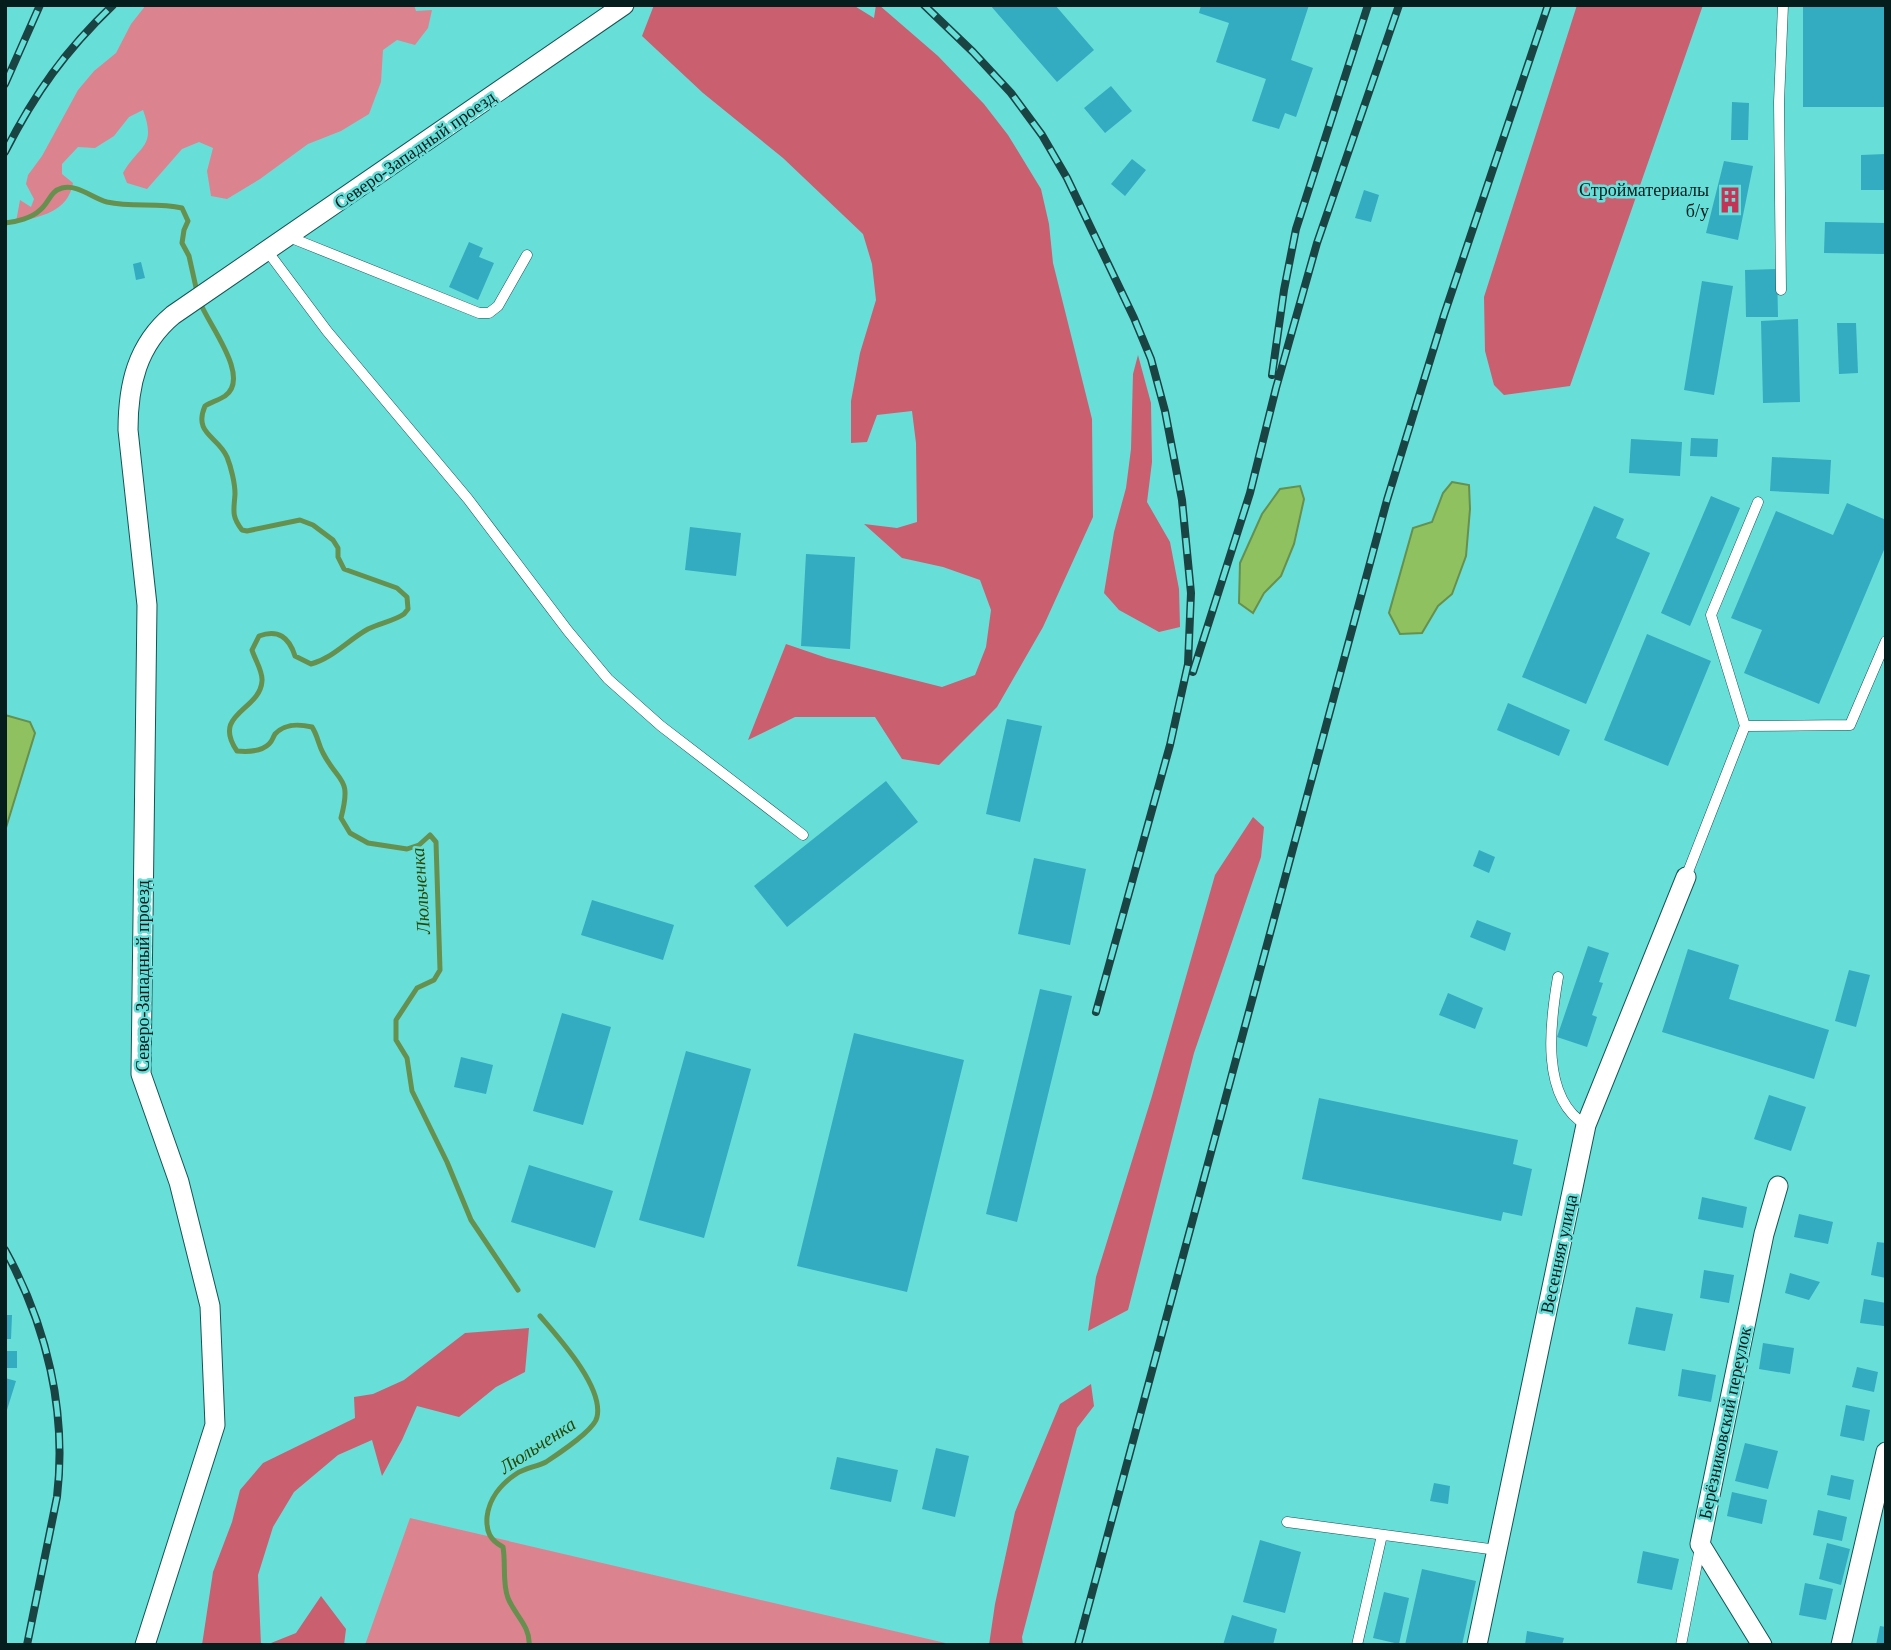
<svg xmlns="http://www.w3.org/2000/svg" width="1891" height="1650" font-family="'Times New Roman',serif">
<rect width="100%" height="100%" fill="#68ded9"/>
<path fill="#db848f" d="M146,5H414L416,11L432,10L428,28L415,45L397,40L383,50L381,82L369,114L341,131L308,144L260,179L227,199L211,196L207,171L213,148L199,142L182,149L147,189L127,183L123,173C139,145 157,148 143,110L129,117L114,136L95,148L78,147L62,164V174L73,183C68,212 40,217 16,222L20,200L31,207L34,199L26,184L28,175L42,156L78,90L94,71L116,53L131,24Z
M410,1518L954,1645H365Z"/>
<path fill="#ca5f70" d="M654,5H853L874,18L876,5H879L938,56L984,104L1008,135L1041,189L1049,224L1053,263L1092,419L1093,517L1043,627L997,707L939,765L902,759L875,717H795L748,740L786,644L827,658L942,687L975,675L986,647L991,610L980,580L943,567L902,558L864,524L897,528L917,522L916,443L912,411L877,415L867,442L851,443V401L860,353L876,300L872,264L863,234L783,158L703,93L642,36Z
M1577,5H1703L1570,386L1504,395L1494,385L1485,351L1484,297Z
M1138,355L1151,403L1152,462L1147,502L1170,542L1179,589L1180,627L1159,632L1119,610L1104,593L1114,532L1126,488L1131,449L1133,374Z
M1253,817L1264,827L1261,857L1194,1053L1128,1310L1088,1331L1096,1277L1152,1096L1215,875Z
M529,1328L525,1372L496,1387L459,1417L417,1406L402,1440L382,1476L372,1440L338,1455L294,1492L273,1527L258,1575L261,1645H202L213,1572L232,1522L240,1490L263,1463L355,1418L354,1397L373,1394L404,1380L465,1333Z
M1091,1384L1094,1406L1077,1428L1022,1637L1023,1645H989L995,1604L1015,1512L1060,1404Z
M321,1596L346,1629L344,1645H266L296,1633Z"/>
<path fill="#8fc161" stroke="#66904d" stroke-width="2" d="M1452,482L1469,485L1470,509L1466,556L1452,594L1438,606L1422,633L1400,634L1389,613L1413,528L1432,522L1443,493Z
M1300,486L1304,499L1294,544L1281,576L1264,593L1253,613L1239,603L1240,563L1262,514L1280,489Z
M5,715L30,722L35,733L5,831Z"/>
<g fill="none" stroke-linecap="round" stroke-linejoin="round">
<path stroke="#66904d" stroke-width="5" d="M5,223C16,222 32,218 40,210C49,203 50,191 62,188C78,184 92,198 107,202C133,208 157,202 182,208L188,221L184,230L182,243L189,256L197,292
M200,302C207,323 252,377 225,396C219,400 211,402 205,406C193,434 218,436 227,457C231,467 235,483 235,494C234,510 231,516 242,530L247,531L300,520L313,525L333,540L338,548V557L344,569L397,588L407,597L408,609L404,614C394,621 380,623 368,629C348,640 333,658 311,664L295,656C289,637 278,629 259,636L252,650C255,660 263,671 262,681C260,711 211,713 237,751C248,752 261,752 269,744C273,740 272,739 275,734C285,723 299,724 312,727C318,736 318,744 323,753C339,784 352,776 341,818L350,833L368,843L407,849L419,845L430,835L436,842L440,970L434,980L417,988L396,1020V1040L407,1058L412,1091L447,1162L471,1220L518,1290
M529,1645C531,1627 514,1614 508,1598C502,1583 506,1564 503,1547C490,1540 486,1532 487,1517C489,1499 501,1484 516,1474C525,1468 536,1467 546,1462C558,1454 595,1430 597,1417C604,1387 558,1337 540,1316"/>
</g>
<path fill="#33abc0" d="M990,5H1055L1094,50L1057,82Z
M1201,5H1309L1291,60L1313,68L1296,117L1285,113L1279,129L1252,121L1266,79L1216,62L1229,23L1199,13Z
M1803,5H1886V107H1803Z
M1111,86L1132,111L1105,133L1084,108Z
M1732,102L1749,103L1748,140H1731Z
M1886,154V190H1861V155Z
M1132,159L1146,170L1125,196L1111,184Z
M1724,161L1753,166L1738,240L1706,233Z
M1364,190L1379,195L1371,222L1355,218Z
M1825,222L1886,223V254L1824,253Z
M469,242L483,248L479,257L494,263L478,300L449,287Z
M141,262L145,278L136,280L133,264Z
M1777,269L1778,317H1746L1745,270Z
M1702,281L1733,286L1714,395L1684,390Z
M1798,319L1800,402L1763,403L1761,321Z
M1837,323H1856L1858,373L1839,374Z
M1691,438L1718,439L1717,457L1690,456Z
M1631,439L1682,442L1680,476L1629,473Z
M1772,457L1831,460L1829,494L1770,491Z
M1711,496L1740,508L1690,626L1661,613Z
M1847,503L1886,520V545L1819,704L1744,673L1762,630L1731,618L1776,511L1833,535Z
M1594,506L1624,519L1616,538L1650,553L1586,704L1522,677Z
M690,527L741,533L736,576L685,570Z
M806,554L855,557L850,649L801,646Z
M1647,634L1711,661L1668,766L1604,740Z
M1508,703L1570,730L1559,756L1497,730Z
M1007,719L1042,726L1020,822L986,814Z
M886,781L918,822L787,927L754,886Z
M1479,850L1495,857L1489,873L1473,866Z
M1034,858L1086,869L1070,945L1018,934Z
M592,900L674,925L663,960L581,935Z
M1477,920L1511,933L1505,951L1470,937Z
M1588,946L1609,953L1599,982L1603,983L1592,1015L1597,1017L1587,1047L1557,1037Z
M1688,949L1739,965L1729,999L1829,1030L1814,1079L1662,1032Z
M1849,970L1870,975L1856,1027L1835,1021Z
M1040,989L1072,996L1017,1222L986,1214Z
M1448,993L1483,1008L1475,1029L1439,1015Z
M562,1013L611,1027L583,1125L533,1111Z
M854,1033L964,1060L907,1292L797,1266Z
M686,1051L751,1069L704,1238L639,1220Z
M461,1057L493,1065L486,1094L454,1087Z
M1769,1095L1806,1107L1791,1151L1754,1139Z
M1319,1098L1518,1140L1513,1164L1532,1169L1522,1216L1503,1212L1501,1221L1302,1179Z
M529,1165L613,1191L595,1248L511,1222Z
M1702,1197L1747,1207L1743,1228L1698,1219Z
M1799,1214L1833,1222L1828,1244L1794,1237Z
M1877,1242L1886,1243V1278L1871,1275Z
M1704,1270L1734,1275L1729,1303L1700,1298Z
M1790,1273L1820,1282L1809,1300L1785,1293Z
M1864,1299L1886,1303L1884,1326L1860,1323Z
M1636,1307L1673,1314L1665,1351L1628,1344Z
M7,1315H12L11,1339H5Z
M1763,1343L1794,1348L1790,1374L1759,1369Z
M5,1351H17V1368H5Z
M1857,1367L1878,1372L1874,1392L1852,1387Z
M1682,1369L1716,1375L1711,1402L1678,1396Z
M5,1378L16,1381L6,1413H5Z
M1846,1405L1870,1410L1864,1441L1840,1436Z
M1745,1443L1778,1451L1768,1489L1735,1481Z
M936,1448L969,1456L955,1517L922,1509Z
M837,1457L898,1470L891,1502L830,1489Z
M1831,1475L1854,1480L1850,1500L1827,1495Z
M1434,1483L1450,1486L1448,1504L1430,1501Z
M1732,1492L1767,1500L1762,1524L1727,1516Z
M1818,1510L1847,1517L1842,1541L1813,1535Z
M1260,1540L1301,1552L1285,1613L1243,1602Z
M1827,1543L1850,1549L1841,1585L1819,1579Z
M1643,1551L1679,1559L1672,1590L1637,1583Z
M1422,1569L1476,1581L1462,1645H1405Z
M1805,1583L1833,1589L1826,1620L1799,1615Z
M1384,1592L1409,1598L1399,1644L1373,1638Z
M1232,1615L1277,1629L1273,1645H1223Z
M1880,1626L1886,1627V1645H1876Z
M1527,1631L1564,1638L1562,1645H1525Z"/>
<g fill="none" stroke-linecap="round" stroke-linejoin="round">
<g stroke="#125553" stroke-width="11">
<path id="service" d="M289,237L479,313H489L498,306L527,255
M268,252L327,331L468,499L568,631L608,679L661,726L803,835
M1781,290L1779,102L1783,5
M1745,726L1850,725L1886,641
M1686,877L1745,726L1711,615L1758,502
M1558,977C1550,1023 1540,1098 1586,1125
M1287,1522L1497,1550
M1357,1645L1382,1535
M1681,1645L1700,1548"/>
</g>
<g stroke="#125553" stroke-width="21">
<path id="minor" d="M145,1645L215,1425L210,1306L179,1182L141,1074L147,605L128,430C128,385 137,345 173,315L624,5
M1477,1645L1586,1125L1686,877
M1762,1645L1700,1544L1764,1234L1778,1186
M1841,1645L1886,1452"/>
</g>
<use href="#service" stroke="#fff" stroke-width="10"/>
<use href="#minor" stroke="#fff" stroke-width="19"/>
<g stroke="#194443" stroke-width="8">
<path id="rail" d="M924,5L973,52L1011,93L1042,135L1067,178L1134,318L1151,359L1165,411L1182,500L1191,593L1188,664L1170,745L1096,1012
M5,84L40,5
M5,152C35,93 65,51 113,5
M1272,375L1284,290L1296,229L1368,5
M1193,672L1250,493L1276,388L1317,243L1399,5
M5,1250C47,1326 67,1411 57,1497L27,1645
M1078,1645L1387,500L1444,315L1548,5"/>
</g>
<use href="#rail" stroke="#68ded9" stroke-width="5" stroke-dasharray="16" stroke-linecap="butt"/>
</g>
<defs>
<g id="building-bare" transform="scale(2.1)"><path d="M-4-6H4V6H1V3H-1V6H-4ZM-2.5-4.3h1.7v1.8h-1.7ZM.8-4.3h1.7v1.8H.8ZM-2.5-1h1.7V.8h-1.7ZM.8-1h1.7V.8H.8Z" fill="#c33456" stroke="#68ded9" stroke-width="2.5" paint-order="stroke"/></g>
</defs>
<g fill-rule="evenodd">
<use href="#building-bare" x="1730" y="200"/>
</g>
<g text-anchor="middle" stroke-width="5" stroke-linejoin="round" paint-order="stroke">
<g font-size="18" fill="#051e1d" stroke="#68ded9">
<text transform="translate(415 150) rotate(-35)" y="6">Северо-Западный проезд</text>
<text transform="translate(143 976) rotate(-90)" y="6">Северо-Западный проезд</text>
<text transform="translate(1559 1254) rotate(-78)" y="6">Весенняя улица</text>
<text transform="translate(1725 1423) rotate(-78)" y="6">Берёзниковский переулок</text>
</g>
<g font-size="18" fill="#051e1d" stroke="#68ded9" text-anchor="end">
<text x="1709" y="196">Стройматериалы<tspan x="1709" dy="21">б/у</tspan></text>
</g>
<g font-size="19" font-style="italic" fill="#294800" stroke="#68ded9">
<text transform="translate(420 891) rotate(-94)" y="7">Люльченка</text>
<text transform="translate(537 1445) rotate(-33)" y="7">Люльченка</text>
</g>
</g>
<rect width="1891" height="1650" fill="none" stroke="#051e1d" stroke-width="14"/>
</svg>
